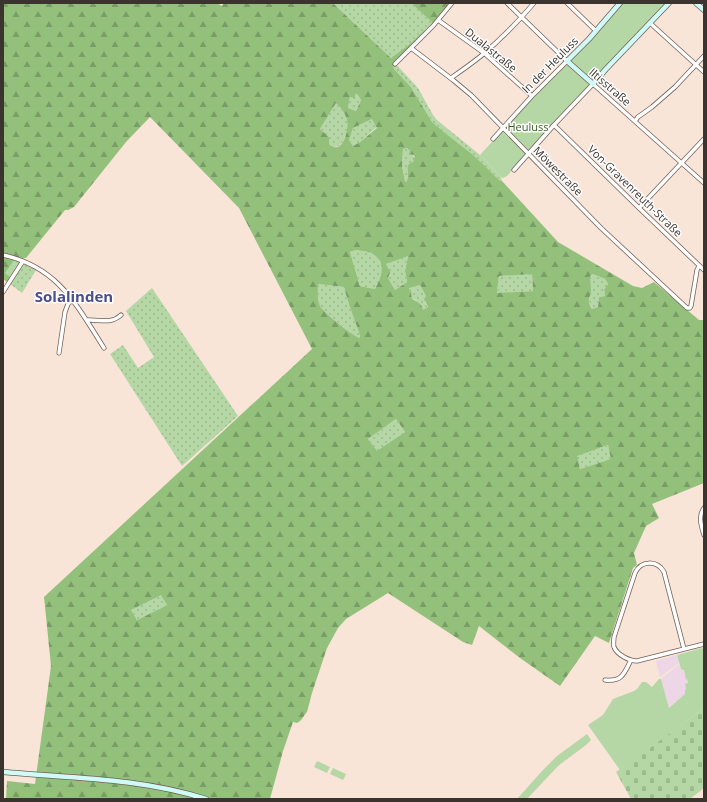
<svg xmlns="http://www.w3.org/2000/svg" width="707" height="802" font-family="'Open Sans',sans-serif">
<defs>
<pattern id="grass-dots" width="8" height="8" patternUnits="userSpaceOnUse"><rect width="8" height="8" fill="#b5d7a5"/><path d="M2 2h.1M6 6h.1" fill="none" stroke="#9db98e" stroke-width="1.8" stroke-linecap="round"/></pattern>
<pattern id="forest-firs" width="22" height="20" patternUnits="userSpaceOnUse"><rect width="22" height="20" fill="#93c17c"/><path d="M5 1l3.5 6h-7zM16 11l3.5 6h-7z" fill="#799d66"/></pattern>
<pattern id="cemetery-stones" width="16" height="16" patternUnits="userSpaceOnUse"><rect width="16" height="16" fill="#b5d7a5"/><path d="M2 7V4a2 2 0 0 1 4 0v3zM10 15v-3a2 2 0 0 1 4 0v3z" fill="#9db98e"/></pattern>
</defs>
<rect width="100%" height="100%" fill="#f9e4d8"/>
<path fill="#edd7e6" d="M677,655L679,663L660,677L656,661Z
M679,664L681,669H684L686,680L687,679L688,683L685,694L669,708L661,679Z"/>
<path fill="url(#grass-dots)" d="M334,3H411L433,23L411,43L391,58L334,4Z
M395,63L418,88L433,115L437,120L480,155L501,177L502,181L499,180L484,165L472,154L449,136L432,122L411,87L394,69L393,66Z
M355,94H357L361,100L356,111L348,108L350,97Z
M336,103C341,108 346,114 347,121C349,131 342,155 329,144V137L320,129Z
M372,119L377,127L360,142L353,146L349,140L353,128Z
M407,148C411,153 415,154 414,161C413,161 409,164 408,165C406,169 410,175 406,182L405,181L402,166L403,149Z
M356,250C361,251 370,251 374,255C387,263 381,278 375,289L360,286L350,252Z
M408,255L405,271L407,282L395,290L388,278L386,264Z
M24,265H26L36,270L22,293L10,284L22,266Z
M532,273L533,291L497,294L499,276Z
M593,274L605,279L608,284L605,296L599,297L598,307L592,309L588,299L591,288L589,276Z
M318,284L344,287C348,304 355,320 360,336L358,338C351,333 323,312 320,306C317,300 318,290 318,284Z
M420,285L426,296L425,302L428,308L423,310L416,300L412,299L411,291L409,287Z
M152,288L238,416L182,466L110,354L123,345L138,368L154,357L126,311Z
M396,419L405,432L377,452L368,439Z
M608,445L612,459L580,469L576,456Z
M161,594L167,605L137,620L131,610Z"/>
<path fill="url(#forest-firs)" fill-rule="evenodd" d="M3,3H217L222,6L224,3H334V4L391,58L411,43L425,30V31L395,63L393,66L394,69L411,87L432,122L449,136L472,154L484,165L499,180L502,181L558,242L633,286L642,288L654,282L699,320H704V483L652,504L659,518L646,526L634,553L637,565L633,568L609,643L595,636L560,686L520,658L479,626L472,645L463,642L388,593L346,619L338,628L327,648L312,693L307,712C303,716 302,721 297,723L293,722L283,751L270,799H6L7,781L35,784L51,666L44,597L312,349L239,208L150,117L126,142L74,207L68,210H65L26,258H23L7,282L3,279ZM355,94H357L361,100L356,111L348,108L350,97L355,98ZM336,103C341,108 346,114 347,121C349,131 342,156 329,144V137L320,129ZM372,119L377,128L360,142L353,146L349,140L353,128ZM407,148L410,151L409,154L414,155L415,157L413,159L414,161C413,161 409,164 408,165C406,170 410,176 406,182L405,181L402,166L403,149ZM356,250C361,251 370,251 374,255C387,263 381,278 375,289L360,286L350,252ZM408,256L405,271L407,282L395,290L388,278L390,272L386,264ZM532,274L533,291L497,293L499,276ZM593,274L605,279L608,284L604,290L605,292V296L599,297L598,307L592,309C586,297 590,300 591,290C591,285 590,281 590,276ZM318,284L344,287C348,304 355,320 360,336L359,338C351,334 323,312 320,306C317,300 318,290 318,284ZM420,285L426,296L424,299L428,307L423,310C422,304 417,301 412,299L411,291L409,288ZM396,419L405,432L377,451L368,439ZM608,445L611,459L580,469L577,456ZM161,595L167,605L137,620L131,610Z
M411,3H450L433,23Z"/>
<path fill="url(#cemetery-stones)" d="M704,708V788L690,799H631L616,772Z"/>
<path fill="#b5d7a5" d="M622,3H667L594,80H592L571,62V60Z
M567,64L589,83V85C570,107 549,128 530,150H528L506,129V126L557,73Z
M502,131L526,154L507,176L503,178L501,177L480,155Z
M14,260L19,263L10,277L5,273Z
M702,648L704,649V708L620,770L588,725L603,715L613,699L634,691L637,689L642,682H646L652,687L659,679H661L669,708L685,694V690L686,689L685,684L688,683L687,679L686,680L684,670L681,669L677,655Z
M587,734L591,740L586,745L558,766L527,799H517L543,770L557,756Z
M317,761L330,767L327,773L314,767Z
M333,768L346,774L343,780L330,774Z"/>
<g fill="none" stroke-linecap="round" stroke-linejoin="round">
<g stroke="#715f55" stroke-width="5">
<path id="street" d="M567,3L596,31
M438,20L484,53L532,96
M650,23L704,72
M411,48L453,80L471,95L601,228L687,308H690L691,306L697,270L699,266
M395,64L433,26L452,3
M451,78C461,71 471,64 481,56C500,40 518,22 534,3
M635,121L638,117L652,107L675,87L704,56
M554,125L639,208L704,270
M493,139L531,97L567,61L507,3
M514,170L554,125L593,84L704,183
M639,208L704,139
M3,255C58,267 76,304 104,348
M3,292L23,261
M87,320C100,319 110,325 121,315
M59,353L65,312L68,304L72,300
M704,508C698,516 701,525 704,535
M684,649L664,572C657,560 641,560 635,573L614,637C614,640 613,644 614,647C617,655 630,661 637,661L704,644
M605,680C622,682 624,674 631,660"/>
</g>
<g stroke="#715f55" stroke-width="6">
<path id="secondary" d="M620,3L589,39L567,61L593,84L606,69L669,3
M696,3L704,10
M3,772C71,778 141,778 206,799"/>
</g>
<use href="#street" stroke="#fff" stroke-width="3.5"/>
<use href="#secondary" stroke="#cffaf7" stroke-width="4.5"/>
</g>
<g text-anchor="middle" stroke-width="3" stroke-linejoin="round" paint-order="stroke">
<g font-size="11" fill="#3b332e" stroke="#fff">
<text transform="translate(491 50) rotate(39)" y="4">Dualastraße</text>
<text transform="translate(550 65) rotate(-45)" y="4">In der Heuluss</text>
<text transform="translate(610 87) rotate(41)" y="4">Iltisstraße</text>
<text transform="translate(558 171) rotate(45)" y="4">Möwestraße</text>
<text transform="translate(635 191) rotate(44)" y="4">Von-Gravenreuth-Straße</text>
</g>
<g font-size="11" fill="#345e19" stroke="#fff">
<text x="528" y="131">Heuluss</text>
</g>
<g font-size="15" font-weight="bold" fill="#4c4d8b" stroke="#fff">
<text x="74" y="302">Solalinden</text>
</g>
</g>
<rect width="707" height="802" fill="none" stroke="#3b332e" stroke-width="8"/>
</svg>
